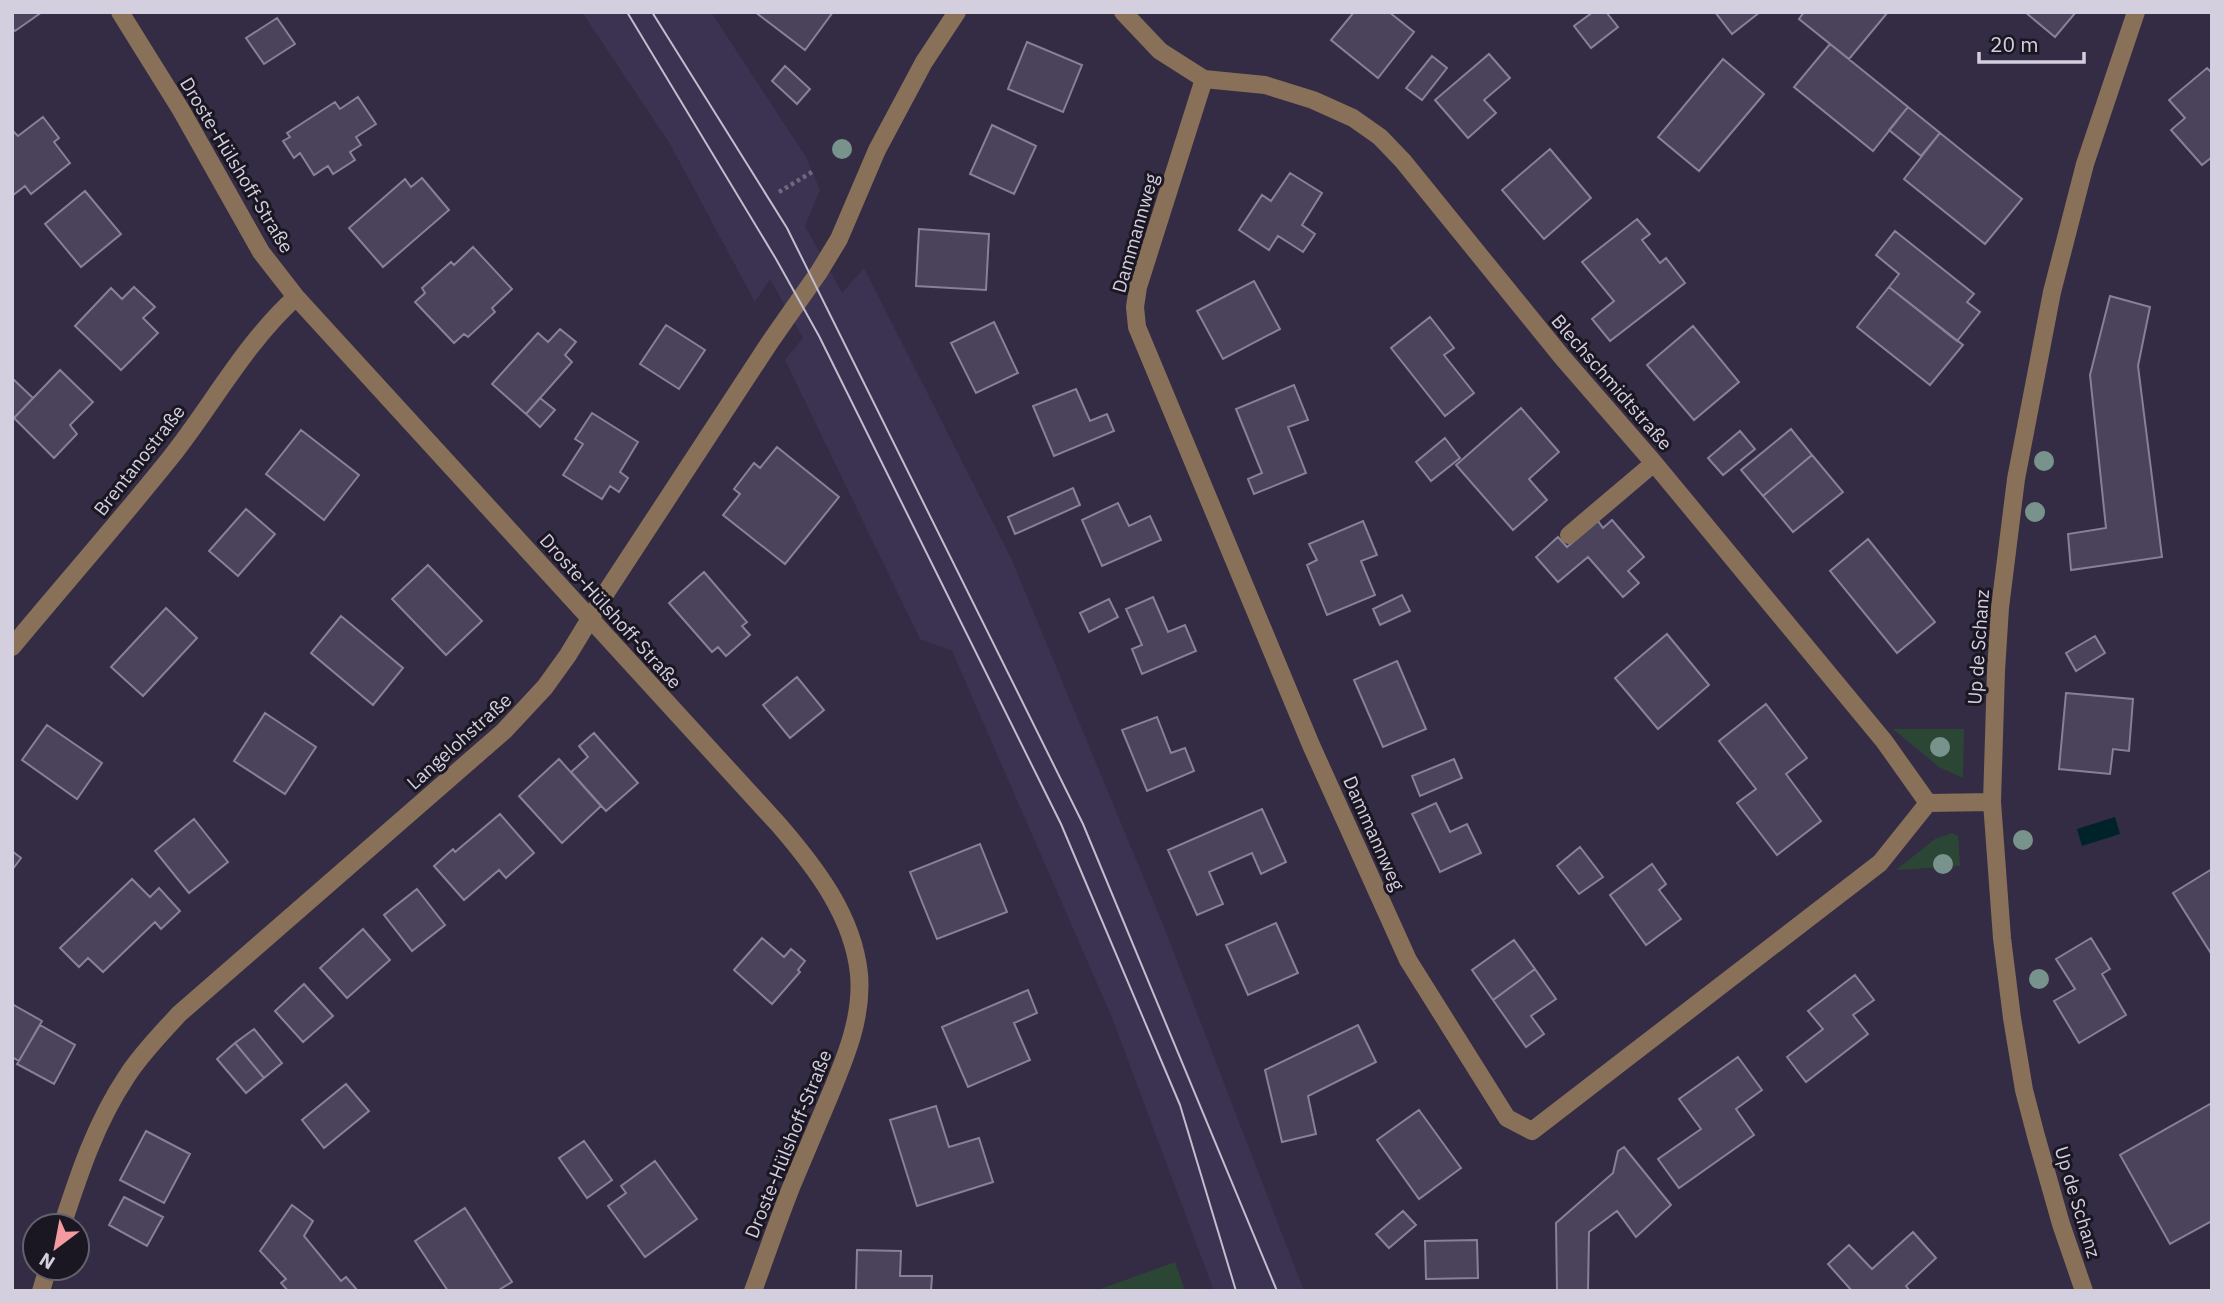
<svg xmlns="http://www.w3.org/2000/svg" width="2224" height="1303" font-family="'IBM Plex Sans',sans-serif">
<rect width="100%" height="100%" fill="#332c44"/>
<path fill="#3c3352" d="M582,12H711L806,157L820,190L805,226L842,293L864,268L1011,558L1162,922L1304,1291H1214L1113,1020L952,651L920,639L785,360L803,338L770,279L755,302L670,144Z"/>
<path fill="#2c4636" d="M1893,729H1964L1963,778L1939,767Z
M1952,833L1958,836L1960,866L1896,870L1935,839Z
M1175,1262L1185,1291H1095Z"/>
<path fill="#002329" d="M2115,817L2120,834L2082,846L2077,829Z"/>
<path fill="#4b425c" stroke="#887f9b" stroke-width="2" d="M12,12H42L15,31L12,28Z
M755,12H833L805,50Z
M1354,12H1389L1414,32L1378,78L1331,40Z
M1593,12H1606L1618,27L1591,48L1574,26Z
M1715,12H1760L1732,34Z
M1804,12H1888L1849,59L1799,19Z
M2025,12H2076L2055,37Z
M277,18L295,44L264,64L246,38Z
M1027,42L1082,65L1063,112L1008,89Z
M1830,44L1908,107L1873,151L1794,87Z
M1489,54L1510,78L1484,100L1496,113L1468,138L1435,100Z
M1432,56L1447,68L1422,100L1406,88Z
M1723,59L1764,94L1699,171L1658,137Z
M785,66L810,89L797,104L772,81Z
M2207,68L2212,73V157L2202,165L2171,130L2185,118L2169,100Z
M358,97L376,124L356,137L361,145L350,152L355,160L333,174L328,166L314,175L300,153L294,158L283,141L290,137L287,133L335,102L340,109Z
M1908,107L1940,133L1921,156L1889,130Z
M43,117L59,138L54,142L70,163L31,194L25,186L12,196V130L18,136Z
M992,125L1036,146L1014,194L970,174Z
M1940,133L2022,199L1985,244L1904,179Z
M1550,149L1591,198L1544,239L1502,190Z
M1290,173L1322,193L1302,225L1315,234L1303,252L1278,236L1269,250L1239,230L1262,195L1271,201Z
M422,178L449,210L383,267L349,228L405,179L411,187Z
M85,191L121,234L81,267L45,224Z
M1637,219L1650,234L1642,240L1660,263L1666,258L1685,283L1610,341L1592,319L1614,301L1582,262Z
M919,229L989,234L986,290L916,286Z
M1895,231L1974,294L1967,302L1980,312L1957,341L1889,287L1899,274L1876,255Z
M473,247L512,289L492,308L495,312L468,337L464,334L454,343L415,302L425,293L422,288L451,262L454,265Z
M1254,281L1280,329L1223,359L1197,311Z
M134,287L155,307L143,318L158,333L121,370L75,326L111,288L122,299Z
M1889,287L1963,345L1930,385L1857,327Z
M2110,296L2150,307L2138,366L2162,557L2071,570L2068,534L2106,528L2090,375Z
M1430,317L1454,348L1444,355L1474,393L1445,416L1391,348Z
M994,322L1018,373L976,393L951,343Z
M666,325L705,350L679,389L640,364Z
M1693,326L1739,382L1694,420L1647,365Z
M560,329L576,342L565,355L572,362L526,414L492,384L538,333L548,342Z
M60,370L93,402L70,425L77,434L54,458L14,418Z
M12,378L33,398L14,418L12,417Z
M1294,385L1308,420L1288,427L1306,473L1254,494L1248,479L1262,473L1236,409Z
M1076,389L1090,421L1107,414L1114,431L1054,456L1033,406Z
M540,398L555,410L540,427L526,414Z
M1521,408L1559,452L1529,479L1547,500L1513,530L1456,465Z
M592,413L638,442L620,472L628,478L619,492L610,486L602,499L563,475L583,444L575,439Z
M1791,429L1812,455L1763,496L1741,470Z
M301,430L359,475L324,520L266,474Z
M1740,431L1755,449L1723,475L1708,458Z
M1445,438L1460,458L1431,481L1416,462Z
M777,447L839,497L785,564L723,515L740,494L734,489L754,463L760,468Z
M1812,455L1843,492L1793,532L1763,496Z
M1073,488L1080,505L1015,534L1008,517Z
M1118,503L1129,526L1150,516L1161,540L1102,566L1082,520Z
M246,509L275,534L238,576L209,551Z
M1612,520L1644,557L1628,571L1639,583L1623,597L1588,557L1558,582L1536,557L1558,537L1567,547L1598,521L1603,528Z
M1363,521L1377,555L1361,561L1375,595L1327,615L1307,565L1317,560L1309,544Z
M1868,539L1935,622L1897,653L1830,571Z
M428,565L482,621L446,655L392,599Z
M704,572L747,622L742,626L750,635L726,656L718,647L712,652L669,603Z
M1402,595L1410,611L1380,625L1373,609Z
M1153,597L1168,632L1185,625L1196,651L1142,674L1132,649L1142,645L1126,609Z
M1109,599L1118,617L1089,632L1080,613Z
M166,608L197,638L143,696L111,667Z
M341,616L403,668L373,705L311,653Z
M1667,634L1709,685L1658,729L1615,678Z
M2095,636L2105,653L2076,671L2066,653Z
M1397,661L1426,729L1383,747L1354,680Z
M797,677L824,710L790,738L763,705Z
M2066,693L2133,699L2129,751L2113,749L2110,774L2059,769Z
M1766,704L1807,758L1786,774L1821,821L1777,855L1737,803L1756,789L1719,741Z
M265,713L316,747L285,794L234,761Z
M1157,717L1171,753L1185,748L1194,771L1147,791L1122,730Z
M47,725L102,763L77,799L22,760Z
M594,733L638,783L606,811L571,772L588,757L579,746Z
M559,759L601,806L562,843L519,796Z
M1454,759L1462,778L1420,796L1412,776Z
M1436,803L1450,832L1467,824L1481,853L1440,872L1412,814Z
M1262,809L1286,862L1261,874L1252,853L1209,872L1223,904L1197,915L1168,850Z
M500,814L534,853L506,878L499,870L464,900L434,866L453,849L455,852Z
M194,819L228,862L189,893L155,851Z
M980,844L1007,912L937,939L910,872Z
M1580,847L1603,877L1579,894L1557,866Z
M12,851L21,858L12,870Z
M1652,864L1666,884L1659,890L1681,919L1646,945L1610,895Z
M2212,869V955L2173,893Z
M132,879L150,897L159,888L180,911L161,929L155,922L103,972L88,958L79,967L60,948Z
M417,889L445,925L412,951L384,915Z
M1276,923L1298,973L1248,995L1226,945Z
M363,929L390,960L347,998L320,968Z
M762,938L784,957L791,949L805,961L798,970L800,972L772,1004L734,970Z
M2091,938L2110,969L2102,974L2126,1015L2079,1043L2054,1001L2075,989L2056,959Z
M1514,940L1535,969L1493,1000L1472,970Z
M1535,969L1556,999L1531,1016L1544,1034L1526,1047L1493,1000Z
M1855,975L1874,1000L1853,1015L1868,1034L1806,1082L1787,1057L1823,1029L1808,1011Z
M304,984L333,1016L303,1042L275,1011Z
M1028,990L1037,1013L1014,1023L1030,1060L968,1087L942,1027Z
M12,1004L42,1021L19,1061L12,1057Z
M40,1025L75,1045L54,1084L17,1064Z
M1358,1025L1376,1062L1308,1096L1316,1134L1282,1142L1265,1070Z
M254,1029L282,1063L264,1078L235,1043Z
M235,1043L264,1078L246,1093L217,1059Z
M1738,1057L1762,1090L1736,1109L1754,1135L1679,1188L1658,1159L1701,1129L1679,1099Z
M346,1084L369,1111L324,1148L302,1120Z
M2212,1103V1221L2170,1244L2120,1155Z
M936,1106L949,1147L979,1138L993,1182L917,1206L890,1120Z
M1419,1110L1461,1168L1419,1199L1377,1140Z
M146,1131L190,1154L164,1203L120,1180Z
M584,1141L612,1180L587,1198L559,1158Z
M1624,1147L1671,1205L1636,1237L1617,1211L1589,1232L1588,1291H1557L1556,1223L1613,1173L1618,1151Z
M655,1161L697,1219L645,1257L608,1206L626,1193L621,1186Z
M124,1197L163,1217L147,1246L109,1225Z
M292,1205L313,1221L304,1236L341,1281L346,1277L358,1291H288L281,1283L286,1279L260,1251Z
M465,1208L512,1282L497,1291H448L415,1241Z
M1403,1211L1416,1225L1389,1248L1376,1234Z
M1913,1232L1936,1258L1906,1286L1910,1291H1852L1828,1264L1849,1245L1872,1269Z
M1477,1240L1478,1278L1426,1279L1425,1241Z
M857,1250L901,1251L900,1276H932L931,1291H856Z"/>
<g fill="none" stroke-linecap="round" stroke-linejoin="round">
<path stroke="#6f697e" stroke-width="4.5" stroke-dasharray="3.5 3.5" stroke-linecap="butt" d="M779,192L812,172"/>
<path stroke="#897058" stroke-width="18" d="M120,12L181,110L261,252L296,297L779,825C816,868 853,916 859,974C863,1019 844,1061 827,1102C815,1130 804,1157 792,1185C778,1220 766,1256 753,1291
M1123,12L1160,51L1204,79L1138,287L1135,307L1137,327L1311,745L1408,960L1507,1118L1532,1131L1880,863L1928,803L1992,802
M1204,79L1265,85L1313,100L1353,118L1380,137L1403,161L1562,357L1654,463L1884,741L1928,803
M1569,535L1654,463
M12,647C65,583 119,522 171,457C213,404 245,343 296,297
M62,1226C79,1174 96,1122 127,1076C141,1054 161,1034 179,1014L504,731L545,687L568,655L607,591L770,342L819,272L839,239L877,150L924,62L957,12
M41,1291L48,1268
M2084,1291L2061,1224L2036,1136L2024,1090L2012,1018L2002,938L1992,802L1996,671L2000,608L2016,479L2052,292L2085,164L2136,12"/>
<path stroke="#c2bdce" stroke-width="2" d="M627,12L776,259L819,336L1061,824L1180,1105L1236,1291
M652,12L787,228L1083,824L1277,1291"/>
</g>
<g fill="#78938b">
<circle cx="842" cy="149" r="10"/>
<circle cx="2044" cy="461" r="10"/>
<circle cx="2035" cy="512" r="10"/>
<circle cx="1940" cy="747" r="10"/>
<circle cx="2023" cy="840" r="10"/>
<circle cx="1943" cy="864" r="10"/>
<circle cx="2039" cy="979" r="10"/>
</g>
<g text-anchor="middle" stroke-width="6" stroke-linejoin="round" paint-order="stroke">
<g font-size="19" fill="#d3cfdf" stroke="#1a1722">
<text transform="translate(237 165) rotate(59)" y="7">Droste-Hülshoff-Straße</text>
<text transform="translate(1135 233) rotate(-74)" y="7">Dammannweg</text>
<text transform="translate(1612 382) rotate(49)" y="7">Blechschmidtstraße</text>
<text transform="translate(139 460) rotate(-52)" y="7">Brentanostraße</text>
<text transform="translate(611 611) rotate(48)" y="7">Droste-Hülshoff-Straße</text>
<text transform="translate(1978 647) rotate(-86)" y="7">Up de Schanz</text>
<text transform="translate(459 741) rotate(-42)" y="7">Langelohstraße</text>
<text transform="translate(1374 833) rotate(66)" y="7">Dammannweg</text>
<text transform="translate(788 1144) rotate(-68)" y="7">Droste-Hülshoff-Straße</text>
<text transform="translate(2078 1202) rotate(73)" y="7">Up de Schanz</text>
</g>
</g>
<rect width="2224" height="1303" fill="none" stroke="#d3cfdf" stroke-width="28"/>
<g transform="translate(56 1247) rotate(212)"><circle r="33" fill="#1a1722" stroke="#64616e" stroke-width="2"/>
<path d="M0-5L12 26L0 18L-12 26Z" fill="#f49aa1"/>
<text y="-10" font-size="19" font-weight="bold" text-anchor="middle" fill="#d3cfdf">N</text>
</g>
<path d="M1979 52v10h105v-10" fill="none" stroke="#d3cfdf" stroke-width="3.5"/>
<text x="1990" y="52" font-size="21" fill="#d3cfdf" stroke="#1a1722" stroke-width="5" paint-order="stroke">20 m</text>
</svg>
